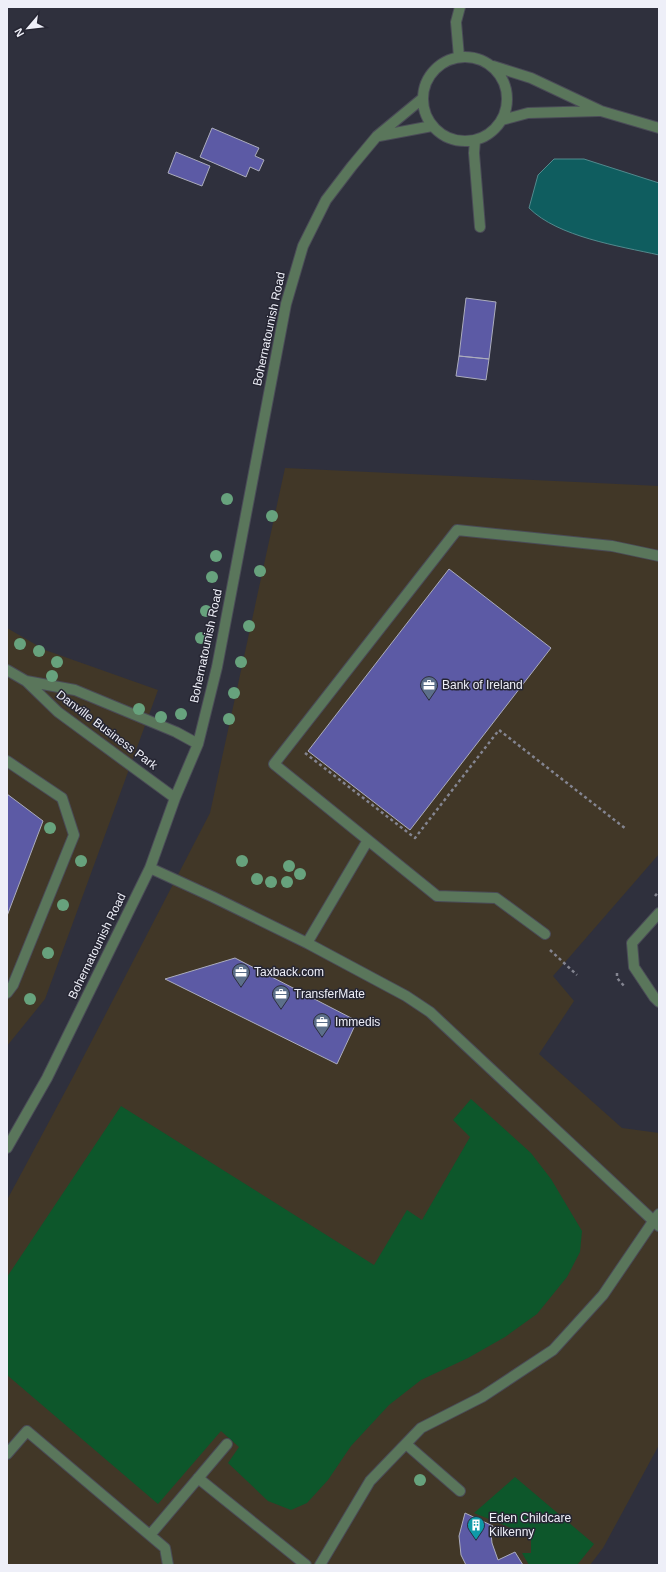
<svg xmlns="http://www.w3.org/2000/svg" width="666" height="1572" font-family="Helvetica,sans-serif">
<rect width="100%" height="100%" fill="#2f303d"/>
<path fill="#413727" d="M285,468L659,486V854L553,976L574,1001L539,1054L622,1128L659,1133V1445L603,1548L590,1565H7V1200L73,1077L210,813Z
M7,628L45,650L158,690L45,999L7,1046Z"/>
<path fill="#0d572b" d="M471,1099L531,1153L551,1179L582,1231L580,1252L567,1277L537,1314L505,1337L468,1358L421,1380L389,1405L351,1446L328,1480L307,1503L291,1510L268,1501L228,1463L239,1447L221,1431L158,1504L7,1375V1277L121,1106L374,1265L407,1210L422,1220L470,1137L453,1120Z
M515,1477L594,1544L577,1565H529L522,1553H531V1530H516L474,1513Z"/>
<path fill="#0f5d5f" stroke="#52898d" d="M554,159H584L659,183V255C619,246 558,237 529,208L538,175Z"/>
<path fill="#5c5aa5" stroke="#acadbd" d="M212,128L259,148L255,156L264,160L259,171L250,167L246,177L200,157Z
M176,152L210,166L202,186L168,173Z
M466,298L496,302L489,359L459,356Z
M459,356L489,359L486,380L456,376Z
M449,569L551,648L410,830L308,751Z
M7,794L43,821L7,916Z
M235,958L357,1021L337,1064L165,979Z
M465,1513L493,1526L491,1533L492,1543L498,1560L515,1552L523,1565H466L461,1555L459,1536Z"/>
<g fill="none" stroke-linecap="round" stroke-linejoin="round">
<g stroke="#4a4b57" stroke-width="12">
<path id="minor" d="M459,57L456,22L460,7
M423 99a42 42 0 1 1 84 0a42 42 0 1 1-84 0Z
M493,66L531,78L601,111L659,128
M502,120L528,113L599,111
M379,136L432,126
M475,140L474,153L480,227
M7,670L26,681L58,712L175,798
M26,681L75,690L176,732L198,744
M7,761L62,798L74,835L13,985L7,993
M150,868L213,897L307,943L406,996L430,1012L659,1226
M659,913L632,943L634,967L654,997L659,1002
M545,934L496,898L437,896L274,764L457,530L612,546L659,556
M307,943L368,840
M7,1148L47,1078L150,868L175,798L198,744L217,667L286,304L303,246L326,200L352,166L377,136L423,98
M406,1444L460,1491
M7,1454L27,1431L165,1548L168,1565
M198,1478L306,1565
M150,1535L227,1444
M320,1565L370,1481L421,1428L482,1397L553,1350L603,1295L654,1220L659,1214"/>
</g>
<path stroke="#848591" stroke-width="2.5" stroke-dasharray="3 3" stroke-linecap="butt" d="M305,753L415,838L499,730L626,829
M655,896L659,891
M550,950L577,975
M617,973V978L625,987"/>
<use href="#minor" stroke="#5a765b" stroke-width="10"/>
</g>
<g fill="#67a27d">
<circle cx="227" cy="499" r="6"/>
<circle cx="272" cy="516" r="6"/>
<circle cx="216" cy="556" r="6"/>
<circle cx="260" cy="571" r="6"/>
<circle cx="212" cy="577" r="6"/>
<circle cx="206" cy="611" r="6"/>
<circle cx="249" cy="626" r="6"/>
<circle cx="201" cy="638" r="6"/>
<circle cx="20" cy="644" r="6"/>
<circle cx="39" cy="651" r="6"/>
<circle cx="57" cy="662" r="6"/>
<circle cx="241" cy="662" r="6"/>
<circle cx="52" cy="676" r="6"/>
<circle cx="234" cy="693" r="6"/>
<circle cx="139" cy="709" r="6"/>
<circle cx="181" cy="714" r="6"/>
<circle cx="161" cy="717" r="6"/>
<circle cx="229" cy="719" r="6"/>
<circle cx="50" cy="828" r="6"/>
<circle cx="81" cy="861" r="6"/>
<circle cx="242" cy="861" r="6"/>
<circle cx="289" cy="866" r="6"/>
<circle cx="300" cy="874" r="6"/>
<circle cx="257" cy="879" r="6"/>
<circle cx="271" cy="882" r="6"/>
<circle cx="287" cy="882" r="6"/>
<circle cx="63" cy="905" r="6"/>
<circle cx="48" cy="953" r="6"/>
<circle cx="30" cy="999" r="6"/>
<circle cx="420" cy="1480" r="6"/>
</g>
<defs>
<g id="office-pin" transform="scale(0.9)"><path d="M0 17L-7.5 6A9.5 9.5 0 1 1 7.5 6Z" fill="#5c6f8a" stroke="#262633"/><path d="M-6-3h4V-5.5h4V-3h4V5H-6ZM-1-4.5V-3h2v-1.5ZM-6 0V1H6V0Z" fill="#fff"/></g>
<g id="building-pin" transform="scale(0.9)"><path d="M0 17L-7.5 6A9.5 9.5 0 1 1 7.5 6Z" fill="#0f9aa8" stroke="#262633"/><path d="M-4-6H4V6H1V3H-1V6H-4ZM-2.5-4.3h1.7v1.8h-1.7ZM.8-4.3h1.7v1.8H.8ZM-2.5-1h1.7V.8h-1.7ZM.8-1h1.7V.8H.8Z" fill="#fff"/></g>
</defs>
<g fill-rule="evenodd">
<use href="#office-pin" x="429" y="685"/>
<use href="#office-pin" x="241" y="972"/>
<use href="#office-pin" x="281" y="994"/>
<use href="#office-pin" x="322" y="1022"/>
<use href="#building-pin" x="476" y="1525"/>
</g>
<g text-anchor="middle" stroke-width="3" stroke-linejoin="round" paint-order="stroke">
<g font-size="12" fill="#eeeff8" stroke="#262633">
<text transform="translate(269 329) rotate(-78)" y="4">Bohernatounish Road</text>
<text transform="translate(206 646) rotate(-78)" y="4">Bohernatounish Road</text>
<text transform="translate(107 730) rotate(37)" y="4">Danville Business Park</text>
<text transform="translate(97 946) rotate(-64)" y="4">Bohernatounish Road</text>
</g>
<g font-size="12" fill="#eeeff8" stroke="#262633" text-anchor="start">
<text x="442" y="689">Bank of Ireland</text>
<text x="254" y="976">Taxback.com</text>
<text x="294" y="998">TransferMate</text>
<text x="335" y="1026">Immedis</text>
<text x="489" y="1522">Eden Childcare<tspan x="489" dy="14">Kilkenny</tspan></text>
</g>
</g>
<rect width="666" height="1572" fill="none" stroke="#eeeff8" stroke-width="16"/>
<g transform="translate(28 28) rotate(242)" stroke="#262633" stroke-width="3" paint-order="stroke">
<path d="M0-3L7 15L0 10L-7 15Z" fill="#eeeff8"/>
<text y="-6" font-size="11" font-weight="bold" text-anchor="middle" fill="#eeeff8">N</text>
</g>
</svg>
